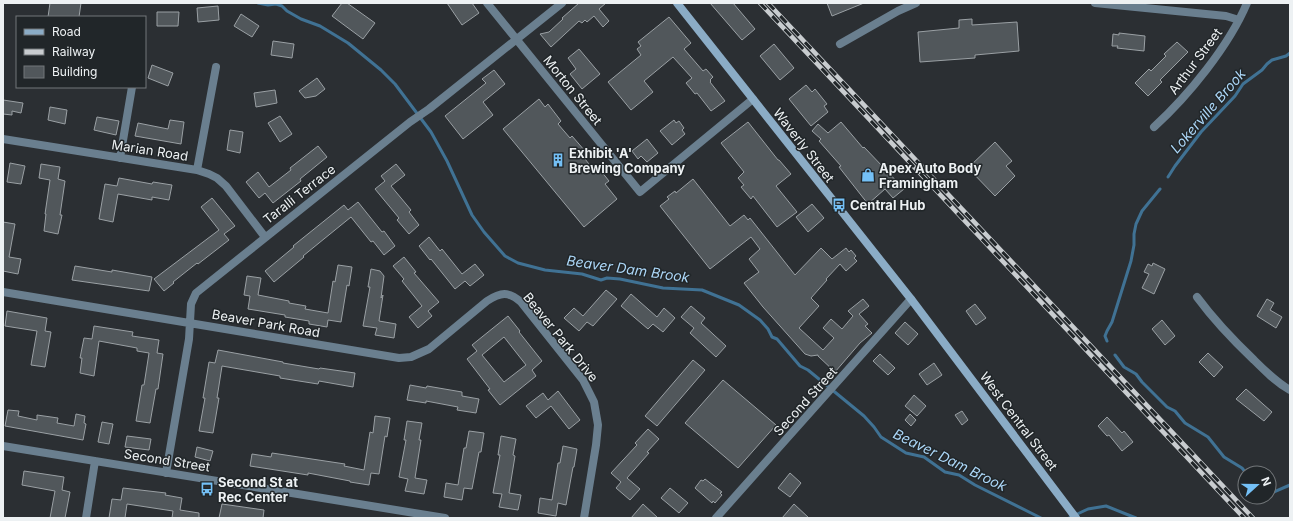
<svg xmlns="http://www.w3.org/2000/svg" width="1293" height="521" font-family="Inter,sans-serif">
<rect width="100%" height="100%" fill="#2b2f33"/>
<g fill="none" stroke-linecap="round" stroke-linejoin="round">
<path stroke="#407294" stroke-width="3" d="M258,3L268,5L276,4L282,6L287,11L301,19L320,26L348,43L381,70L395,84L431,132L447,161L472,215L484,232L505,256L518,263L545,270L582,274L601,280L607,278L620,279L663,288L702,290L739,305L760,320L768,329L772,337L777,339L800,366L808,370L864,416L874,427L881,437L906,453L924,457L945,472L959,475L975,485L1041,518
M1168,177L1175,166L1201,132L1235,96L1243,84L1262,70L1267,64L1272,60L1286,56L1290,53
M1107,341L1105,336L1107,331L1112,322L1131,261L1134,245V234L1136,224L1142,211L1160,189
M1115,355L1124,367L1136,374L1142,382L1167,407L1175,411L1185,423L1208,437L1224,457L1242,468L1246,473
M1269,494L1290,485
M1258,500L1264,497
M1069,518L1088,509L1106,506L1136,518"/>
</g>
<path fill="#51575b" stroke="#9aa0a4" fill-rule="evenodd" d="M50,3H81L79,17H48Z
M342,3H347L375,23L363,39L332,16Z
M447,3H472L479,13L462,25Z
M579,3H606L599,9L609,21L603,27L594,16L587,22L585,20L582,23L579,21L551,47L540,34L549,32L563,19L562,18Z
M710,3H733L755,29L742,40Z
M827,3H864L832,16Z
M218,6L219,20L198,22L197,8Z
M157,12H179L178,26H157Z
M241,14L259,26L252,37L234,26Z
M669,17L691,43L684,49L703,71L706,69L713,77L710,80L711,81L710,82L725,101L711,111L697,93L695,94L686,83L692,78L673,57L644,81L653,92L631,110L608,82L641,55L637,49L641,46L638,42Z
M972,19V25L1017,22L1019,51L975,55V58L920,62L918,32L959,28V20Z
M1119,33L1145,36L1144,51L1117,48L1118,46H1112L1113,34L1119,35Z
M273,41L294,44L292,58L271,55Z
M1177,42L1188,52L1160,80L1162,82L1148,96L1135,83L1149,69L1151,71L1166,56L1164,54Z
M774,44L794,68L780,80L760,56Z
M579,49L600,74L582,89L570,74L576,69L568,58Z
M152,65L173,73L168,86L148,78Z
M494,70L505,84L483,102L493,115L463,139L445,116L486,83L482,79Z
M317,78L325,89L316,96L305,98L299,91Z
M806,85L812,92L815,89L827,104L824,106L828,112L811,126L789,99Z
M275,90L277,103L256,107L254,93Z
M539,99L545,107L548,104L561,121L558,124L570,138L572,136L585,151L581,154L593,169L597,166L609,181L605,184L617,199L584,227L503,129Z
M3,100L23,103L21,113L12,111V115L3,114Z
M50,107L67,110L65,124L48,120Z
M280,116L292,134L280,142L268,123Z
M97,117L119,121L116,135L94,130Z
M170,120L184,122L181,144L135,136L138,123L168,129Z
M674,120L676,123L679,121L684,128L682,130L685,134L672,145L660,131Z
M748,122L778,160H779L791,174L776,186L797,212L777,227L753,196L751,199L741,187L744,185L738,178L744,172L721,143Z
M841,122L863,148L864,147L904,189L893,198L885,189L868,204L839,167L841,166L819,141L821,139L812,131L818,124L828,133Z
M230,130L243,132L240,153L227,150Z
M647,139L658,153L647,162L641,156L638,159L632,151Z
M995,142L1012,161L1006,166L1015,176L995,196L968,168Z
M318,146L327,157L300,179L301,181L273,203L265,193L259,198L246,182L258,172L269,187L291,170L290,168Z
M10,163L25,166L21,184L7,182Z
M41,164L60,167L58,179L65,181L60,215H62L58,234L44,231L46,214H45L50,180L39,178Z
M396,164L405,175L391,186L411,210L409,212L419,225L409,234L397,220L399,218L375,189L385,181L381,176Z
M119,178L152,184L153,182L172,185L169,200L152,197V200L118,194L113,222L99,219L105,184L117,186Z
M693,179L730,226L744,215L748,220L750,218L795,275L821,248L832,259L846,248L849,252L851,250L856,256L854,258L857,261L846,271L840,264L826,279L827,280L811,298L819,306L799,328L823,350L834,338L823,328L831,319L842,329L853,316L848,311L863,299L869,306L859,314L868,324L865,326L872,333L860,343L835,372L818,356V355L811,356L805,354L763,307L744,283L759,272L749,259L760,249L751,237L710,269L660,206L669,199L667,197L675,191L676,193Z
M212,198L235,226L224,234L229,240L198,264L197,263L173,282L174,283L164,291L154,279L219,230L201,207Z
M358,202L382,232L384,231L395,246L384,255L373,241L371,242L351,217L303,256L304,257L274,282L265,271L294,247L293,246L344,205L348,210Z
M812,204L824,218L808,232L796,217Z
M3,222L15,224L9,257L21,259L18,274L3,271Z
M429,237L440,251L442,249L462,274L475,264L484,275L470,286L465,281L455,289L431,259L430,260L419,246Z
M404,257L416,272L414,273L439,302L428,311L432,316L418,328L409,317L422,306L402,281L404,279L393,266Z
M1153,263L1165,269L1154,294L1142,288L1149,274L1144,272L1148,264L1152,266Z
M338,265L352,267L349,286L347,285L341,322L328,320L327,327L309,324V321L285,317V315L248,309L250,296L244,295L247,276L261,278L258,295L289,301V303L306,306L305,309L328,313L333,281L335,282Z
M75,266L112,272V270L152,277L149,291L72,280Z
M371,269L380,271L384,276L381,298L383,295L379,321L396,324L394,338L375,335L377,328L363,326L370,287H368Z
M606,290L617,299L593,326L587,322L579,331L564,318L574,308L583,316Z
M631,294L657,317L664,308L675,318L663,332L653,324L648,329L621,306Z
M1267,299L1274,303L1270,310L1282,317L1276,328L1257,316Z
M975,304L986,318L976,325L966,311Z
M691,306L705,318L701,323L726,346L716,357L690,333L694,328L681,317Z
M7,311L47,318L45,331L51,332L45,367L31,365L37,331L5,326Z
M508,316L520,331L519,332L542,361L532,370L536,376L500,405L488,390L490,389L467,359L477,351L472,345ZM504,337L526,365L504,382L482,355Z
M1162,320L1175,336L1165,345L1152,329Z
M905,322L918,334L908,345L895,333Z
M94,326L133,332L132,336L159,340L157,353L163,354L158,389H156L150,423L136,421L142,385H144L149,353L137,351V348L99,341L94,376L80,373L82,358H80L84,338L92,339Z
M218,350L283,362V363L319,369L320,368L355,373L353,387L319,381L318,384L280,378V376L222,366L217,398H219L213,433L199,431L205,398H203L209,362L215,363Z
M1208,353L1223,367L1214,377L1199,362Z
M880,354L895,368L888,375L873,361Z
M693,360L705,370L657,426L645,416Z
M934,363L942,375L927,385L919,374Z
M723,380L776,425L738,468L685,423Z
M410,385L426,388L427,386L462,392V396L479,399L476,413L457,410L458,407L426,401V403L407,400Z
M1246,389L1272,412L1264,421L1236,399Z
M558,391L580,420L569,429L551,406L536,418L526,406L543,393L548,400Z
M914,395L926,406L917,416L905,406Z
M8,410L19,411L18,416L37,420V415L58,418L57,423L74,426L76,414L85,416L84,423L86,424L83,440L5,426Z
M962,411L968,420L962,425L955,415Z
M910,414L916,420L911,426L905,420Z
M375,416L390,418L387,437L385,436L379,474L371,473L369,485L350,482V481L308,473V475L250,466L252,454L271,457L272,453L345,464L344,466L364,470L370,432L373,433Z
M1107,417L1122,433L1124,431L1133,442L1122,451L1109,435L1107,436L1098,426Z
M407,421L422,423L419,440H421L415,478L427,480L424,494L405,491L408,479L399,477L406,440H404Z
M102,422L113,424L109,444L98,442Z
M648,429L659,439L647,452L649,453L627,478L640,489L630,500L616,488L621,482L611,473L637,445L635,443Z
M469,431L484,433L481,452H479L472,489L464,488L462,500L444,497L446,483L458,485L464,448H466Z
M127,436L151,439L149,450L125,447Z
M501,436L516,439L513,455L515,456L509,493L521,495L518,510L499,507L502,494L493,493L500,455H498Z
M563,446L577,449L574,467H573L566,505L558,503L556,516L538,513L540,498L552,500L558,463H560Z
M197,447L213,451L210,461L195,457Z
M24,471L64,477L62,490L70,492L65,518H50L55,491L22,485Z
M790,473L801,483L790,497L778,488Z
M705,479L722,492L720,493L722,495L715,503L713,501L712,503L695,488L701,480L703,481Z
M123,488L166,493L165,495L182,498L180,510L199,513V518H172L173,511L127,504L125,518H109L112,499L121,500Z
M670,488L688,503L679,513L661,498Z
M222,504L264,510L263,518H219Z
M643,504L658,518H631Z
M794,504L809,518H782Z"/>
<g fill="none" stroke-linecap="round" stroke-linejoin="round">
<path stroke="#6a7f8f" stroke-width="8" d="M487,3L640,192L753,99
M1095,3L1226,16L1239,20
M840,44L898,11L916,3
M1154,127C1188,96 1229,46 1247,3
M3,139L197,170L209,174L217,178L226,186L265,237
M120,158L132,87
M197,170L216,67
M3,292L399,358L411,357L429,349L487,301C501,292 508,291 521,302L583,380L594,402L598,425L596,445L584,518
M1197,297C1214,320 1233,340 1254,360C1265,371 1276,382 1290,390
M3,446L445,518
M166,473L189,339L191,304L196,293L410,122L429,109L562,3
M86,518L95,461
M716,518L911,299"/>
<path stroke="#8bacc6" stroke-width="8" d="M677,3L911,299L1076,518"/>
<g stroke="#c8cccf" stroke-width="4.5">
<path id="rail" d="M760,3L1244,518
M768,3L1253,518"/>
</g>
<use href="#rail" stroke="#212629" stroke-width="3" stroke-dasharray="9" stroke-linecap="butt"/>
</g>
<defs>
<g id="building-bare" transform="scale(1.08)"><path d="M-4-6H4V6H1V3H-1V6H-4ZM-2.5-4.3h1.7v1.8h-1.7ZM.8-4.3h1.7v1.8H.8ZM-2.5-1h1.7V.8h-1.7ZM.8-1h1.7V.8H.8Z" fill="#74c0f6" stroke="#212629" stroke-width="2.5" paint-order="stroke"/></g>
<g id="shop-bare" transform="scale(1.08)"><path d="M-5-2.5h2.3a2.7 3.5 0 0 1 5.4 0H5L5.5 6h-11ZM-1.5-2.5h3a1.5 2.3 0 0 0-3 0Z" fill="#74c0f6" stroke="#212629" stroke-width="2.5" paint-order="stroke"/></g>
<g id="bus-bare" transform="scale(1.08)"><path d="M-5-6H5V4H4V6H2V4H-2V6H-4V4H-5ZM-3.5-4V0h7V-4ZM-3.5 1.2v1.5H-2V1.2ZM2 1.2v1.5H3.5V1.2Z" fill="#74c0f6" stroke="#212629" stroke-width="2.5" paint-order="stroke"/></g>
</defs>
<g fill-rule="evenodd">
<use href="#building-bare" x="558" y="160"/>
<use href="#shop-bare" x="868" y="175"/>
<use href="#bus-bare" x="839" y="205"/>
<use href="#bus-bare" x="207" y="489"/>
</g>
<g text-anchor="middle" stroke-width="3" stroke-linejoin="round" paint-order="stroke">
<g font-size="13" fill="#edf1f3" stroke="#212629">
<text transform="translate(1195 61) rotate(-53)" y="5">Arthur Street</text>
<text transform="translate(573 90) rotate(51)" y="5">Morton Street</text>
<text transform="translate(804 145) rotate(52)" y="5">Waverly Street</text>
<text transform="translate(150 150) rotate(9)" y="5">Marian Road</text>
<text transform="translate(299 194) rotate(-38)" y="5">Taralli Terrace</text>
<text transform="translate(266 323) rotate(10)" y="5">Beaver Park Road</text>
<text transform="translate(561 337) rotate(51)" y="5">Beaver Park Drive</text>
<text transform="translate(805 401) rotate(-48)" y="5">Second Street</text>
<text transform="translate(1019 421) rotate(53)" y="5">West Central Street</text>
<text transform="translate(167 460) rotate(9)" y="5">Second Street</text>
</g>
<g font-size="13" font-weight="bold" fill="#edf1f3" stroke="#212629" text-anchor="start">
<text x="569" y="158">Exhibit 'A'<tspan x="569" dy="15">Brewing Company</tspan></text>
<text x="879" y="173">Apex Auto Body<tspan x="879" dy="15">Framingham</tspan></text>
<text x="850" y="210">Central Hub</text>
<text x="218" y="487">Second St at<tspan x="218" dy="15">Rec Center</tspan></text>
</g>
<g font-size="14" font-style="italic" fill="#acd7f8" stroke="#212629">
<text transform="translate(1208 111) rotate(-49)" y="5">Lokerville Brook</text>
<text transform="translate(628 269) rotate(8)" y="5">Beaver Dam Brook</text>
<text transform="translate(950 460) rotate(26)" y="5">Beaver Dam Brook</text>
</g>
</g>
<rect width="1293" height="521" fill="none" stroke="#edf1f3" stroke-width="8"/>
<rect x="16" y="16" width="130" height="72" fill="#212629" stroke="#73777a"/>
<rect x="24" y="29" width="20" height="6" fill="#8bacc6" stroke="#73777a"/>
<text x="52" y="36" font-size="12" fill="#edf1f3">Road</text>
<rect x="24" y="49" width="20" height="6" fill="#c8cccf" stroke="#73777a"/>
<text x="52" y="56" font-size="12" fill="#edf1f3">Railway</text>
<rect x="24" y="66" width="20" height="12" fill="#51575b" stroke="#73777a"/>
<text x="52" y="76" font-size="12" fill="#edf1f3">Building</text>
<g transform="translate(1257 485) rotate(69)"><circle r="19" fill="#212629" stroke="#73777a"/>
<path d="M0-3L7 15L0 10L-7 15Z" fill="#74c0f6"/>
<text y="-6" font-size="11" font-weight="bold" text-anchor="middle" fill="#edf1f3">N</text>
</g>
</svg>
